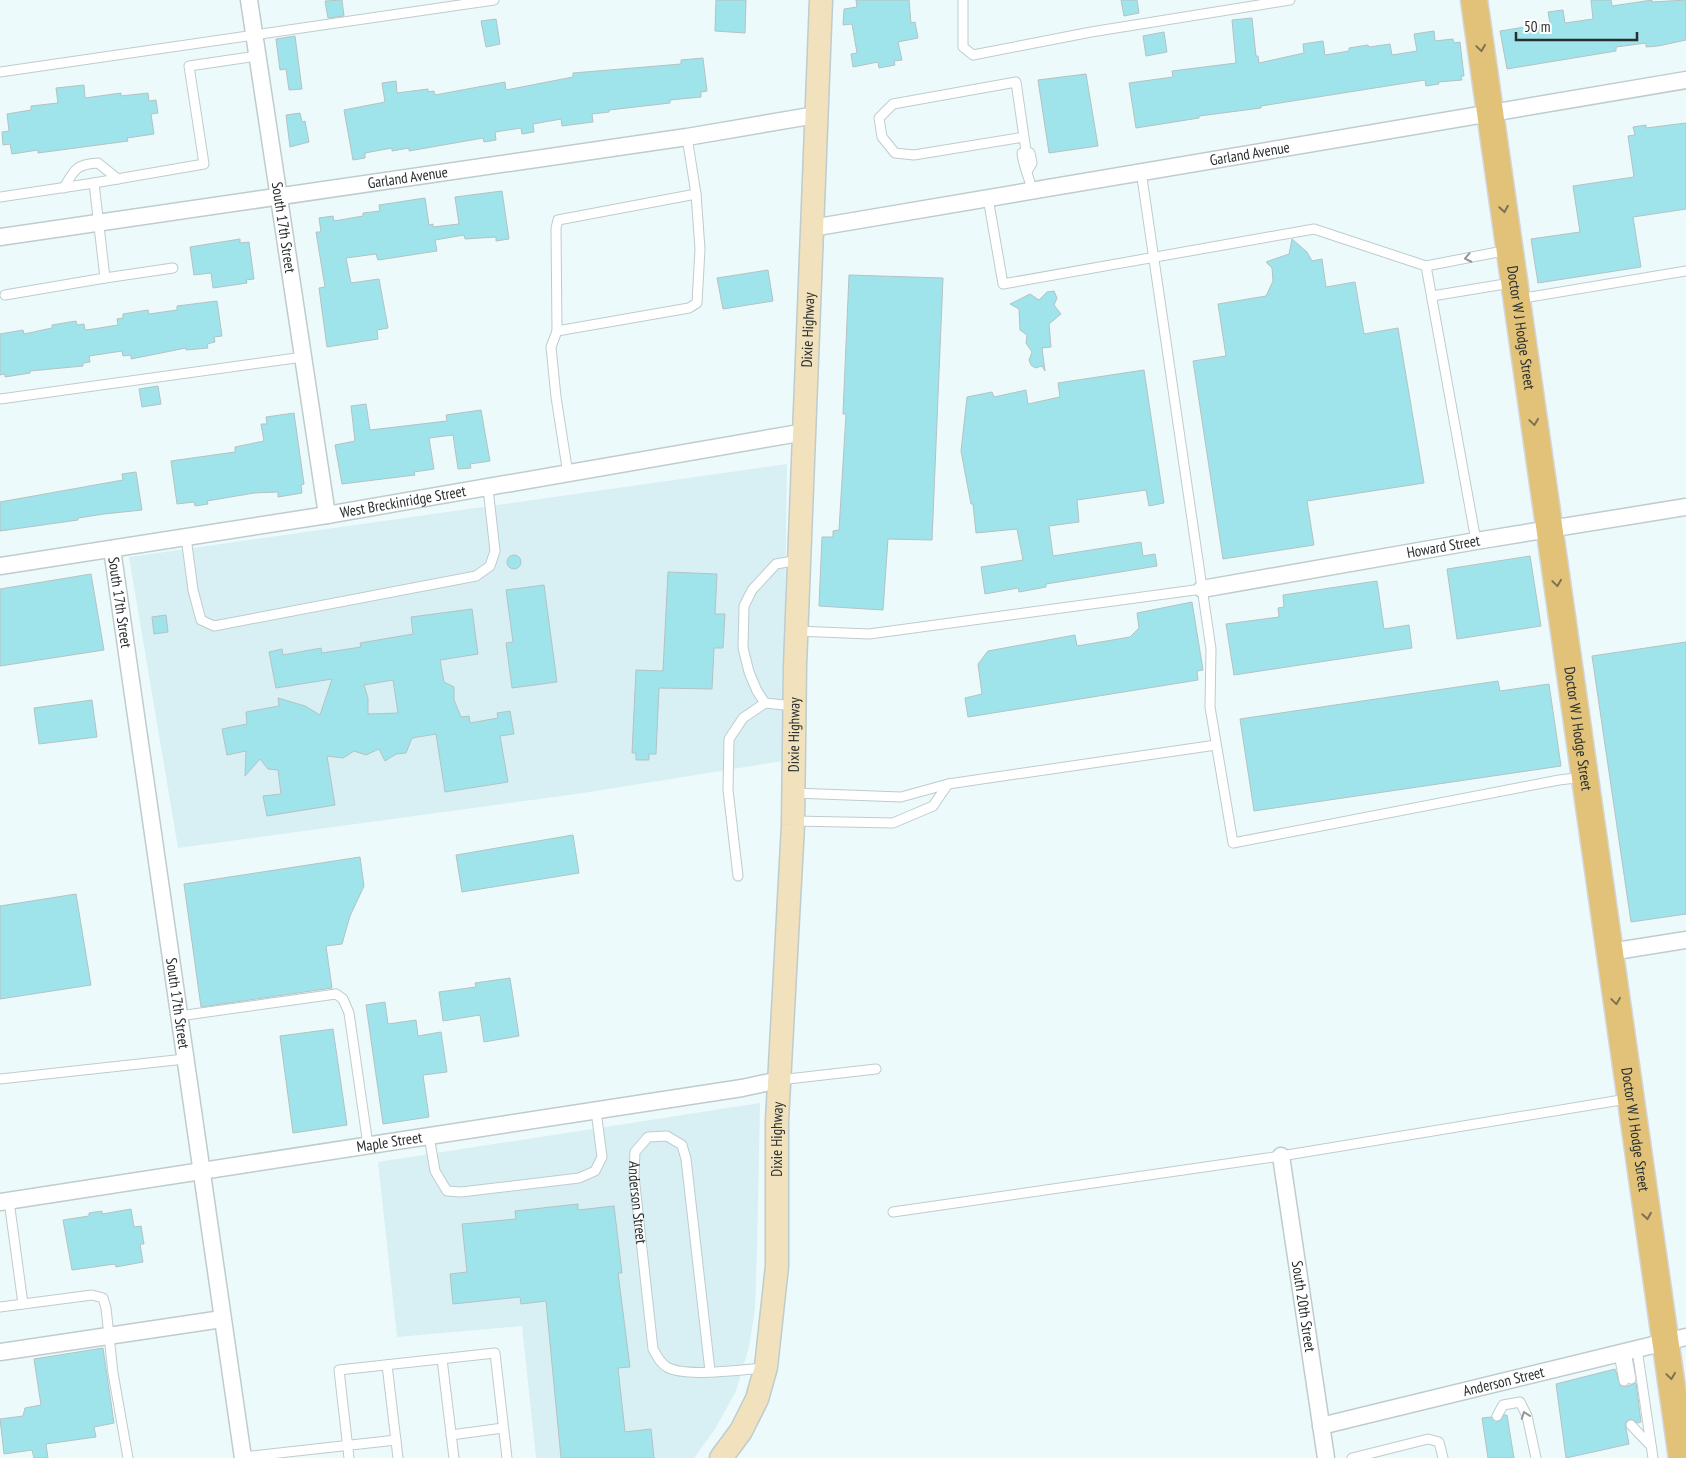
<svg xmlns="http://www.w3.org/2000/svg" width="1686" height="1458" font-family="'PT Sans Narrow',sans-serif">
<rect width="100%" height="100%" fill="#ecfafc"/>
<path fill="#d8f0f3" d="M787,464L783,761L583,793L178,848L129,557Z
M760,1103L757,1251L755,1309L749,1347L736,1391L715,1429L694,1458H536L522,1326L397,1337L378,1162Z"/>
<path fill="#a0e4eb" stroke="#b4c2c4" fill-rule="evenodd" d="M342,0L344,16L328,18L325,1Z
M716,0H746L745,33L715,31Z
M856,0H909L911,23L915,22L918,38L898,42L902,60L894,61L895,65L879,68L878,62L853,67L851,54L857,53L852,24L843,25L844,9L857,7Z
M1121,0H1137L1139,13L1124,16Z
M1591,0H1611L1612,6L1652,0V2L1686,0V40L1658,46L1646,47V43L1616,47V51L1507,69L1500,31L1550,23L1548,12L1563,10L1565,23L1593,19Z
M1252,18L1256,56H1258L1259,63L1304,53L1303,44L1323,41L1325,55L1349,51V48L1368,45L1369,47L1390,44L1392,55L1417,51L1414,34L1434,31L1435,41L1453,39L1454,43L1460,42L1464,76H1461L1462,80L1438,82L1439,84L1426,86L1425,80L1261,106V108L1199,116V118L1136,128L1129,83L1173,77L1172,71L1236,63L1232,20Z
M496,19L500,44L486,47L481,21Z
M1164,32L1167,52L1146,56L1143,36Z
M295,36L302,89L289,90L286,69L280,70L276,39Z
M703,58L707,91L701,92V97L670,100V103L609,110V112L592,114L593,122L562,126L561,119L533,124L534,132L522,134L521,128L495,132L496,140L484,142L483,138L409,151V148L392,151V148L365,153V158L353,160L344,110L385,102L382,83L396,81L397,93L428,89V92L434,91L435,95L505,82L506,90L573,77V73L681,64V60Z
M1086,74L1098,146L1049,153L1038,80Z
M84,85L85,98L121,93V96L148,93L149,101L156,100L158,113L151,114L154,134L127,138L128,141L38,153V150L12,154L10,144L3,145L2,132L9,131L7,114L31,110V106L58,103L56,88Z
M300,113L302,122L305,121L309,142L290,147L286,115Z
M1686,123V209L1633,217L1641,267L1538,283L1531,239L1580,232L1573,186L1634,177L1628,136L1635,135L1633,127L1646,125V128Z
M502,191L509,239L496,241V237L465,239L464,235L435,240L437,251L378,260L376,254L346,258L351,283L379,279L388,328L377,330L378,339L327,347L319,288L325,287L316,232H321L319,218L333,216L334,221L363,216V213L380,211L379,205L425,198L429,225L433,224V227L459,224L455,197Z
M240,239V243L249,242L254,279L246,280L247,283L213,288L211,273L194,275L190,247Z
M1292,239L1307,252L1312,261L1322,259L1326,287L1355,282L1364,334L1398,328L1424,483L1307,501L1314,545L1223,559L1193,361L1226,356L1218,304L1266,296L1273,281L1272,268L1266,262L1289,254Z
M768,270L773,301L723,309L717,278Z
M849,275L943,278L932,540L888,539L883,610L819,606L822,537H833V531L839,530L846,414H843Z
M1054,291L1057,298L1054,305L1061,314L1049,324L1051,347L1042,348L1045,371L1042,366L1035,368L1031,365L1029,360L1032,352L1026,343L1027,335L1020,330L1019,309L1010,304L1030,294L1039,300L1047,292Z
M217,301L222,336L214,337L215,342L207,344L208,348L186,350V348L131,359V355L123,356L122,351L89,356L90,362L83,363V366L30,371V373L5,377V374L0,375V334L23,330L24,334L52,328V325L76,321L77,325L84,324L85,330L93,329L118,325L117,319L123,318V314L148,310L149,314L177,310V306Z
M1144,370L1164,503L1149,506L1146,490L1077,500L1079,522L1049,526L1053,556L1141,542L1143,556L1155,554L1157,566L1046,584V587L1019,592L1018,588L985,594L981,567L1023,560L1017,529L976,533L973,504H971L961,451L967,397L992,392L994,397L1026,390L1028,404L1060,397L1058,383Z
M158,386L161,404L142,407L139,389Z
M366,404L370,430L447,421L446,415L481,410L490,461L470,464L471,468L458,469L453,435L429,438L434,469L414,472L415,475L342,484L335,445L355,441L351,406Z
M294,413L304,484L301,485L302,493L278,497V492L254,493L207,501L208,504L195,506L194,502L177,504L171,461L235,452V447L264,441L261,424H267L266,417Z
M136,472L142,510L104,514L78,518V520L0,531V502L123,480L122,474Z
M507 562a7 7 0 1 1 14 0a7 7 0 1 1-14 0Z
M1530,556L1541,626L1457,639L1447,569Z
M668,572L717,574L715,614H725L723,648H714L712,689L659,688L656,754H649V760H636V753H632L636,670L663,671Z
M91,574L104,650L0,666V589Z
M1377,581L1384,629L1409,625L1412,648L1234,675L1226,624L1279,617L1278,608L1284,607L1283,595Z
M544,585L557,682L512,688L506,643L513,642L506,590Z
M1192,602L1203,670L1197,671L1198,680L968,717L965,698L982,694L978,664L988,651L1075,635L1077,646L1130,637L1139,628L1137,613Z
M472,609L478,654L440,660L444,682L454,687V700L461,717L469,716L470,723L498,718L497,713L510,711L514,734L500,736L508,782L445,792L436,734L412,738L406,753L396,754L385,761L379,749L366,755L354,751L343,758L327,756L335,805L267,816L263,796L281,794L278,770L268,769L260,759L245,776L246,751L227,755L222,729L247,724L246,712L279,706L278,698L305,706L320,715L332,679L276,688L269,652L282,649L283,655L321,648L322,653L361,647L360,643L413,634L411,617ZM393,680L398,713L368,714V698L364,685Z
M166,615L168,632L154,634L152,617Z
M1686,642V914L1631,922L1592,656Z
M1498,681L1500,691L1549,684L1561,766L1254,811L1240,719Z
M92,700L97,737L39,744L34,708Z
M573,835L579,873L462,892L456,855Z
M360,857L364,886L350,916L342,944L326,946L332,988L201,1007L184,884Z
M76,894L91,985L0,999V906Z
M510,978L519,1036L484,1042L480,1015L443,1021L439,992L476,987L475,983Z
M385,1002L388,1024L416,1020L418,1036L441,1032L447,1072L423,1075L429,1117L383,1124L366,1005Z
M333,1029L347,1125L293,1133L280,1036Z
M578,1204V1210L614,1206L622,1273H618L630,1367L618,1368L625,1432L651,1429L654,1458H561L546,1301L521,1304L520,1297L453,1304L450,1274L467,1272L462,1224L516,1219L515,1211Z
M131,1209L134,1227L141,1226L144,1244H140L143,1262L116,1267L115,1264L72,1270L63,1220L89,1216V1213L102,1211V1214Z
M103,1348L114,1423L94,1427L96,1437L46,1444L48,1458H34L32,1450L4,1454L0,1419L23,1416L25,1408L41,1405L34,1359Z
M1615,1369L1620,1385L1625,1387L1636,1383L1641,1422L1638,1423L1630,1419L1625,1423L1629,1444L1566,1458L1556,1384Z
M1504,1415H1507L1514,1458H1488L1482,1418L1491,1417L1498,1422Z"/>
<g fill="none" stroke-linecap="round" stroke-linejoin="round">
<g stroke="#beccce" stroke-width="11">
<g id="lane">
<path d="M963,0V47L973,55L1091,32L1290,0"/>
<path d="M0,72L494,0"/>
<path d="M1024,137L914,155L895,153L882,137L879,118L893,104L1016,82L1026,151L1030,153L1032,163L1028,170"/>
<path d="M1026,151L1022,153C1023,166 1029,176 1032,190"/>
<path d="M1141,171L1211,649L1210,707L1233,843L1559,780L1584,777"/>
<path d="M94,183L204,164L189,66L257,56"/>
<path d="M64,188C74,170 76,164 98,163L118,179"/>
<path d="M0,197L94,183L105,278L5,295"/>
<path d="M988,198L1003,284L1314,229L1426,266L1508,250"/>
<path d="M1426,266L1476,541"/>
<path d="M105,278L173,268"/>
<path d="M1432,296L1511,283"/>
<path d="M1518,299L1686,271"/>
<path d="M557,331L689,308L697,303L700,249L696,194L687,137"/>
<path d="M0,399L303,357"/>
<path d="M568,474L556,397L551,347L557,331L556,228L558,220L696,194"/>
<path d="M186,537L193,590L201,620L214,626L476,576L490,566L495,551L488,488"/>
<path d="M797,631L869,634L1202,589"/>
<path d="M765,703L757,691L749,672L743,648L744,606L752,590L776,564L799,560"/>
<path d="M794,793L901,797L948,784L1216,745"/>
<path d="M794,821L893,823L933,806L948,784"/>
<path d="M738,876L728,790L729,739L743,718L765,703L794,706"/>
<path d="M179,1016L336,994L343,999L349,1013L368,1145"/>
<path d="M0,1079L185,1059"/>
<path d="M779,1080L876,1069"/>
<path d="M429,1136L435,1171L447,1191L461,1192L579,1178L595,1171L602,1157L596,1111"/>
<path d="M9,1201L23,1304"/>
<path d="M893,1212L1281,1156L1627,1099"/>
<path d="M0,1307L92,1295L103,1298L106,1308L113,1373L128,1458"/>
<path d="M1637,1349L1653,1458"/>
<path d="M1626,1352L1631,1379"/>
<path d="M1619,1354L1624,1381"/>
<path d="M442,1359L454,1458"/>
<path d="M387,1365L398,1458"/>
<path id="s1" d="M710,1371L686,1159L682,1145L667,1136L648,1137L635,1152L634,1176L653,1349C657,1356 660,1363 667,1367C685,1378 744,1369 766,1368"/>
<path d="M1497,1416L1503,1405L1520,1402L1527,1416L1536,1458"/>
<path d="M1631,1425L1651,1446"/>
<path d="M451,1435L503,1428"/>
<path d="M243,1457L396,1440"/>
<path d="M349,1458L339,1370L495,1353L507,1458"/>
<path d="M1352,1458L1428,1439L1439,1442L1443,1458"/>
</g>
</g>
<g stroke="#beccce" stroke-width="19">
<g id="street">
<path id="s2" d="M249,0L327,515"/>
<path id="s3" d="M812,228L1686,80"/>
<path id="s4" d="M0,237L687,137L816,115"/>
<path id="s5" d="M112,549L243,1458"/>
<path id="s6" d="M0,566L327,515L805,432"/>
<path id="s7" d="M1202,589L1476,541L1686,507"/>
<path d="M1610,952L1686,940"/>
<path id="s8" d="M1281,1156L1326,1458"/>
<path id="s9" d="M0,1202L742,1088L779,1080"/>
<path d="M0,1352L222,1319"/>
<path id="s10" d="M1321,1426L1686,1337"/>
</g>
</g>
<g stroke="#beccce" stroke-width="25">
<g id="secondary">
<path id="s11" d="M721,1458L741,1431L757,1399L766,1367L777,1266V1121L793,825L795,666L821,0"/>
</g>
</g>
<g stroke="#d4d5d6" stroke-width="29">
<g id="primary">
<path id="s12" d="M1474,0L1682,1458"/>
</g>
</g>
<use href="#lane" stroke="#fff" stroke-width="9"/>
<use href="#street" stroke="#fff" stroke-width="16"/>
<use href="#secondary" stroke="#f1e1bc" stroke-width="22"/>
<use href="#primary" stroke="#e2c278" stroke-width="26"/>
</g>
<defs><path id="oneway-chevron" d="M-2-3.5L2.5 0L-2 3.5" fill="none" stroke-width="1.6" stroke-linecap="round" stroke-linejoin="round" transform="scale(1.25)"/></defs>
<g stroke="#7c7150">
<use href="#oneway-chevron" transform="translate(1481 48) rotate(82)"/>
<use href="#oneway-chevron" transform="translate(1504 209) rotate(81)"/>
<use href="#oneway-chevron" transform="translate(1534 422) rotate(82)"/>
<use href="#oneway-chevron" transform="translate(1557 583) rotate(82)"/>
<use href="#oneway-chevron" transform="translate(1616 1001) rotate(82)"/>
<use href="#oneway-chevron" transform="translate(1647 1216) rotate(81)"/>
<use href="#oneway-chevron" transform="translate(1671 1376) rotate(82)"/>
</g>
<g stroke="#949798">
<use href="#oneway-chevron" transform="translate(1468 258) rotate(168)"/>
<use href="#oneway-chevron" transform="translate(1525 1415) rotate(-110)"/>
</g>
<g text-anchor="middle" stroke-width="4.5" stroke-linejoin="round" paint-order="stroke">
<g font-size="15" fill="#292f30" stroke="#fff">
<text dy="5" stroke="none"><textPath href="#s3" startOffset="444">Garland Avenue</textPath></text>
<text dy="5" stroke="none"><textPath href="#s4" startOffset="412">Garland Avenue</textPath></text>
<text dy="5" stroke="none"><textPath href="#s2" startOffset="230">South 17th Street</textPath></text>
<text dy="5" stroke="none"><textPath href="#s12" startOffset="331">Doctor W J Hodge Street</textPath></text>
<text dy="5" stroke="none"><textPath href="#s11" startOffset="1141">Dixie Highway</textPath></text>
<text dy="5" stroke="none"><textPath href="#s6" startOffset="408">West Breckinridge Street</textPath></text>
<text dy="5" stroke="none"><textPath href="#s7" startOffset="245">Howard Street</textPath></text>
<text dy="5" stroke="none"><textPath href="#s5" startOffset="54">South 17th Street</textPath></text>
<text dy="5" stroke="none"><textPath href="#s12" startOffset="736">Doctor W J Hodge Street</textPath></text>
<text dy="5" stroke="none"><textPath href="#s11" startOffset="736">Dixie Highway</textPath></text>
<text dy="5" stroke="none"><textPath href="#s5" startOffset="459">South 17th Street</textPath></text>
<text dy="5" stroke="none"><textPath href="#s12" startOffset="1141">Doctor W J Hodge Street</textPath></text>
<text dy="5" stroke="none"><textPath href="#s11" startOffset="331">Dixie Highway</textPath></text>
<text dy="5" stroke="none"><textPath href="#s9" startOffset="394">Maple Street</textPath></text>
<text dy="5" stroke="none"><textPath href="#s1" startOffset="335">Anderson Street</textPath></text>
<text dy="5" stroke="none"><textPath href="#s8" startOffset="152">South 20th Street</textPath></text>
<text dy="5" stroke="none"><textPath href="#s10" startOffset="188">Anderson Street</textPath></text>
</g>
</g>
<path d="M1516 32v8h121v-8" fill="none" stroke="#292f30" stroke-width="2.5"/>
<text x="1524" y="32" font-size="15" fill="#292f30" stroke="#ffffff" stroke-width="4" paint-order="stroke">50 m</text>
</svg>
